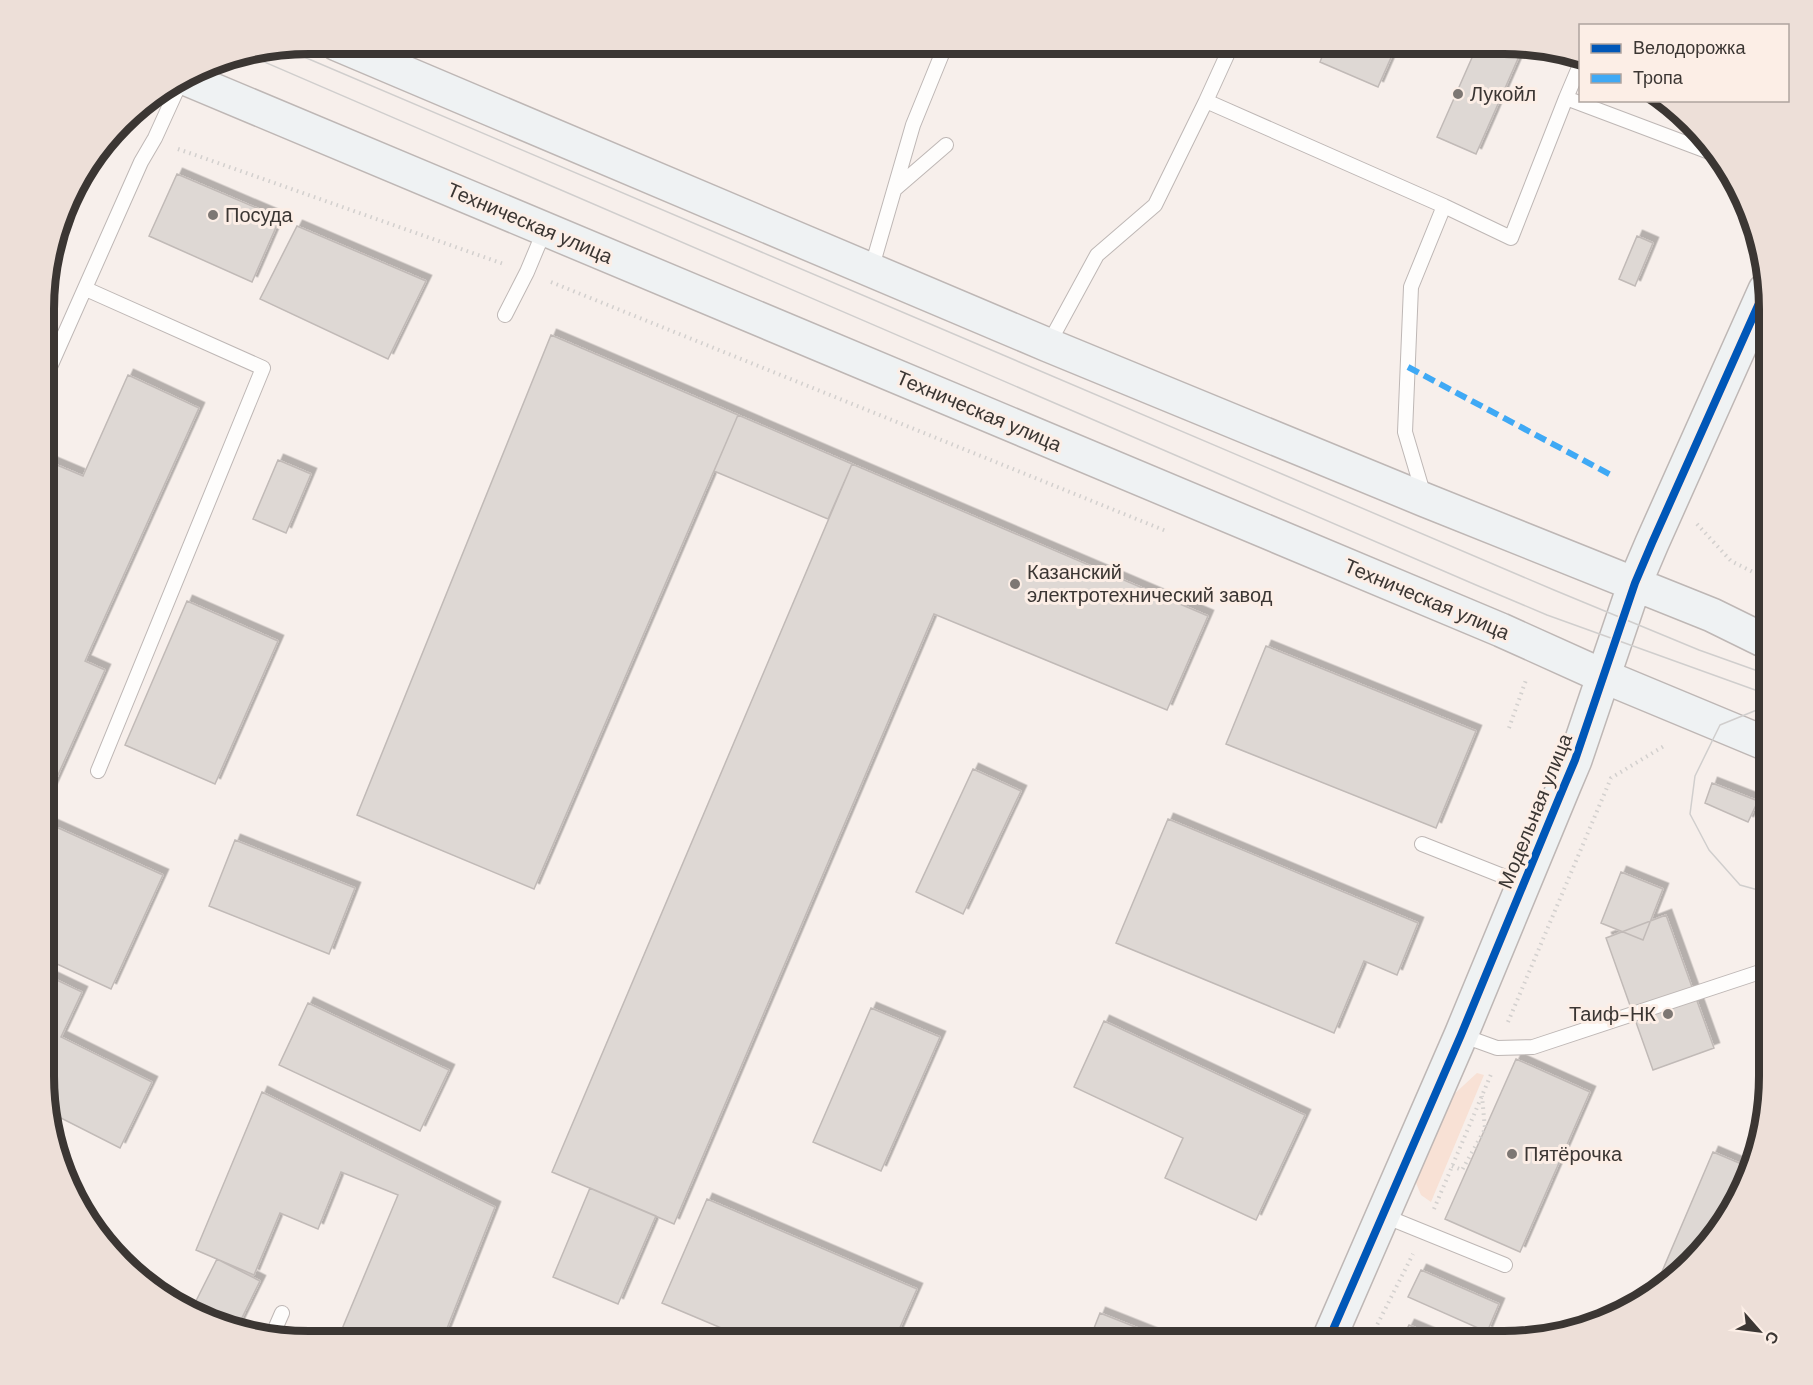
<svg xmlns="http://www.w3.org/2000/svg" width="1813" height="1385" font-family="'DM Sans',sans-serif">
<defs>
<filter id="shadow"><feDropShadow dx="5.5" dy="-5.5" stdDeviation="0" flood-color="#0004"/></filter>
</defs>
<rect width="100%" height="100%" fill="#f7efeb"/>
<path fill="#f8e1d5" d="M1477,1073L1484,1075L1431,1202L1421,1195L1416,1183L1420,1160L1451,1097Z"/>
<path fill="#ded8d4" stroke="#c1bab7" stroke-width="1.5" filter="url(#shadow)" d="M1327,44H1397L1378,87L1320,62Z
M1478,44L1524,45L1476,154L1437,137Z
M177,174L280,218L252,282L149,236Z
M297,226L426,281L388,359L260,299Z
M1637,236L1653,243L1635,286L1619,279Z
M551,335L738,415L534,889L357,815Z
M128,375L199,408L85,661L105,670L45,804V460L83,476Z
M738,415L852,464L828,519L714,471Z
M278,460L311,474L286,533L253,519Z
M852,464L1208,616L1167,710L934,614L674,1224L552,1172Z
M187,601L278,641L215,784L125,745Z
M1266,646L1476,731L1436,828L1226,744Z
M973,769L1021,791L963,914L916,892Z
M1712,783L1758,801L1748,822L1705,803Z
M1168,819L1418,923L1397,975L1364,961L1334,1033L1116,943Z
M45,822L163,875L111,989L44,958Z
M235,840L355,888L329,954L209,906Z
M1621,872L1663,889L1643,940L1601,923Z
M1666,915L1714,1048L1653,1070L1606,938Z
M44,974L82,992L61,1037L152,1082L120,1148L49,1112L44,1093Z
M308,1003L449,1070L420,1131L279,1065Z
M871,1008L940,1037L881,1171L813,1142Z
M1104,1021L1305,1115L1256,1220L1165,1178L1183,1138L1074,1087Z
M1516,1059L1590,1092L1520,1252L1445,1219Z
M262,1092L495,1207L442,1341H337L398,1195L341,1172L318,1229L280,1213L254,1275L196,1250Z
M1713,1152L1751,1168L1749,1178L1704,1251L1655,1288Z
M590,1188L656,1216L618,1304L553,1277Z
M707,1199L917,1289L894,1341H752L662,1303Z
M217,1259L260,1281L237,1328L208,1321L191,1311Z
M1421,1270L1499,1304L1487,1332L1408,1297Z
M1100,1313L1163,1338L1162,1341H1089Z
M1409,1325L1447,1341H1401Z"/>
<g fill="none" stroke-linecap="round" stroke-linejoin="round">
<g stroke="#beb7b5" stroke-width="16">
<path id="lane" d="M1566,98L1580,65
M1206,101L1232,44
M895,189L946,145
M1444,206L1511,238L1566,98L1712,153
M871,270L913,125L946,44
M86,289L263,368L98,771
M505,315L527,272L545,229
M1048,345L1097,255L1155,205L1206,101L1444,206L1411,287L1405,432L1424,496
M46,376L141,162L155,138L180,83
M1422,844L1523,884
M1461,1035L1497,1048L1533,1047L1769,969
M1382,1215L1505,1265
M272,1336L282,1313"/>
</g>
<g stroke="#beb7b5" stroke-width="36">
<path id="secondary" d="M337,44L1048,345L1425,500L1712,615L1769,643
M187,79L1501,630L1603,676L1769,745
M1328,1341L1461,1035L1564,786L1575,760L1635,583L1652,543L1765,290"/>
</g>
<path stroke="#d3d0ce" stroke-width="4" stroke-dasharray="1.5 4.5" stroke-linecap="butt" d="M122,124L132,129
M178,149L504,264
M551,282L1166,531
M1697,524L1731,561L1769,580
M1509,728L1526,680
M1508,1022L1611,778L1664,746
M1452,1166L1462,1170L1485,1129L1482,1096
M1434,1209L1492,1072
M1372,1335L1413,1254"/>
<use href="#lane" stroke="#fefdfc" stroke-width="14"/>
<use href="#secondary" stroke="#eff2f3" stroke-width="33"/>
<path stroke="#d0cecd" stroke-width="1.5" d="M283,48L1554,590L1699,650L1769,675
M246,54L1476,585L1547,615L1769,695
M1769,893L1740,885L1709,850L1690,814L1695,776L1720,725L1769,705"/>
<path stroke="#3fa9f5" stroke-width="6" stroke-dasharray="12 6" stroke-linecap="butt" d="M1408,367L1613,476"/>
<g stroke="#fceee6" stroke-width="11">
<path id="cycleway" d="M1328,1341L1461,1035L1564,786L1575,760L1635,583L1652,543L1765,290"/>
</g>
<use href="#cycleway" stroke="#0057b8" stroke-width="8"/>
</g>
<g fill="#7d7773" stroke="#fceee6" stroke-width="2">
<circle cx="1458" cy="94" r="6"/>
<circle cx="213" cy="215" r="6"/>
<circle cx="1015" cy="584" r="6"/>
<circle cx="1668" cy="1014" r="6"/>
<circle cx="1512" cy="1154" r="6"/>
</g>
<g text-anchor="middle" stroke-width="6" stroke-linejoin="round" paint-order="stroke">
<g font-size="20" fill="#3b3633" stroke="#fceee6" text-anchor="start">
<text x="1470" y="101">Лукойл</text>
<text x="225" y="222">Посуда</text>
<text x="1027" y="579">Казанский<tspan x="1027" dy="23">электротехнический завод</tspan></text>
<text x="1656" y="1021" text-anchor="end">Таиф-НК</text>
<text x="1524" y="1161">Пятёрочка</text>
</g>
<g font-size="20" fill="#3b3633" stroke="#fceee6">
<text transform="translate(530 223) rotate(23)" y="7">Техническая улица</text>
<text transform="translate(979 411) rotate(23)" y="7">Техническая улица</text>
<text transform="translate(1427 599) rotate(23)" y="7">Техническая улица</text>
<text transform="translate(1535 811) rotate(-68)" y="7">Модельная улица</text>
</g>
</g>
<path d="M0 0H1813V1385H0ZM309 54H1504A255 255 0 0 1 1759 309V1076A255 255 0 0 1 1504 1331H309A255 255 0 0 1 54 1076V309A255 255 0 0 1 309 54Z" fill="#eddfd8" fill-rule="evenodd"/>
<path fill="none" stroke="#3b3633" stroke-width="8" d="M309 54H1504A255 255 0 0 1 1759 309V1076A255 255 0 0 1 1504 1331H309A255 255 0 0 1 54 1076V309A255 255 0 0 1 309 54Z"/>
<rect x="1579" y="24" width="210" height="78" fill="#fceee6" stroke="#afa49e" stroke-width="1.5"/>
<rect x="1591" y="44" width="30" height="9" fill="#0057b8" stroke="#afa49e" stroke-width="1.5"/>
<text x="1633" y="54" font-size="18" fill="#3b3633">Велодорожка</text>
<rect x="1591" y="74" width="30" height="9" fill="#3fa9f5" stroke="#afa49e" stroke-width="1.5"/>
<text x="1633" y="84" font-size="18" fill="#3b3633">Тропа</text>
<g transform="translate(1759 1331) rotate(118)" stroke="#fceee6" stroke-width="4.5" paint-order="stroke">
<path d="M0-4.5L10 22L0 15L-10 22Z" fill="#3b3633"/>
<text y="-9" font-size="16" font-weight="bold" text-anchor="middle" fill="#3b3633">С</text>
</g>
</svg>
